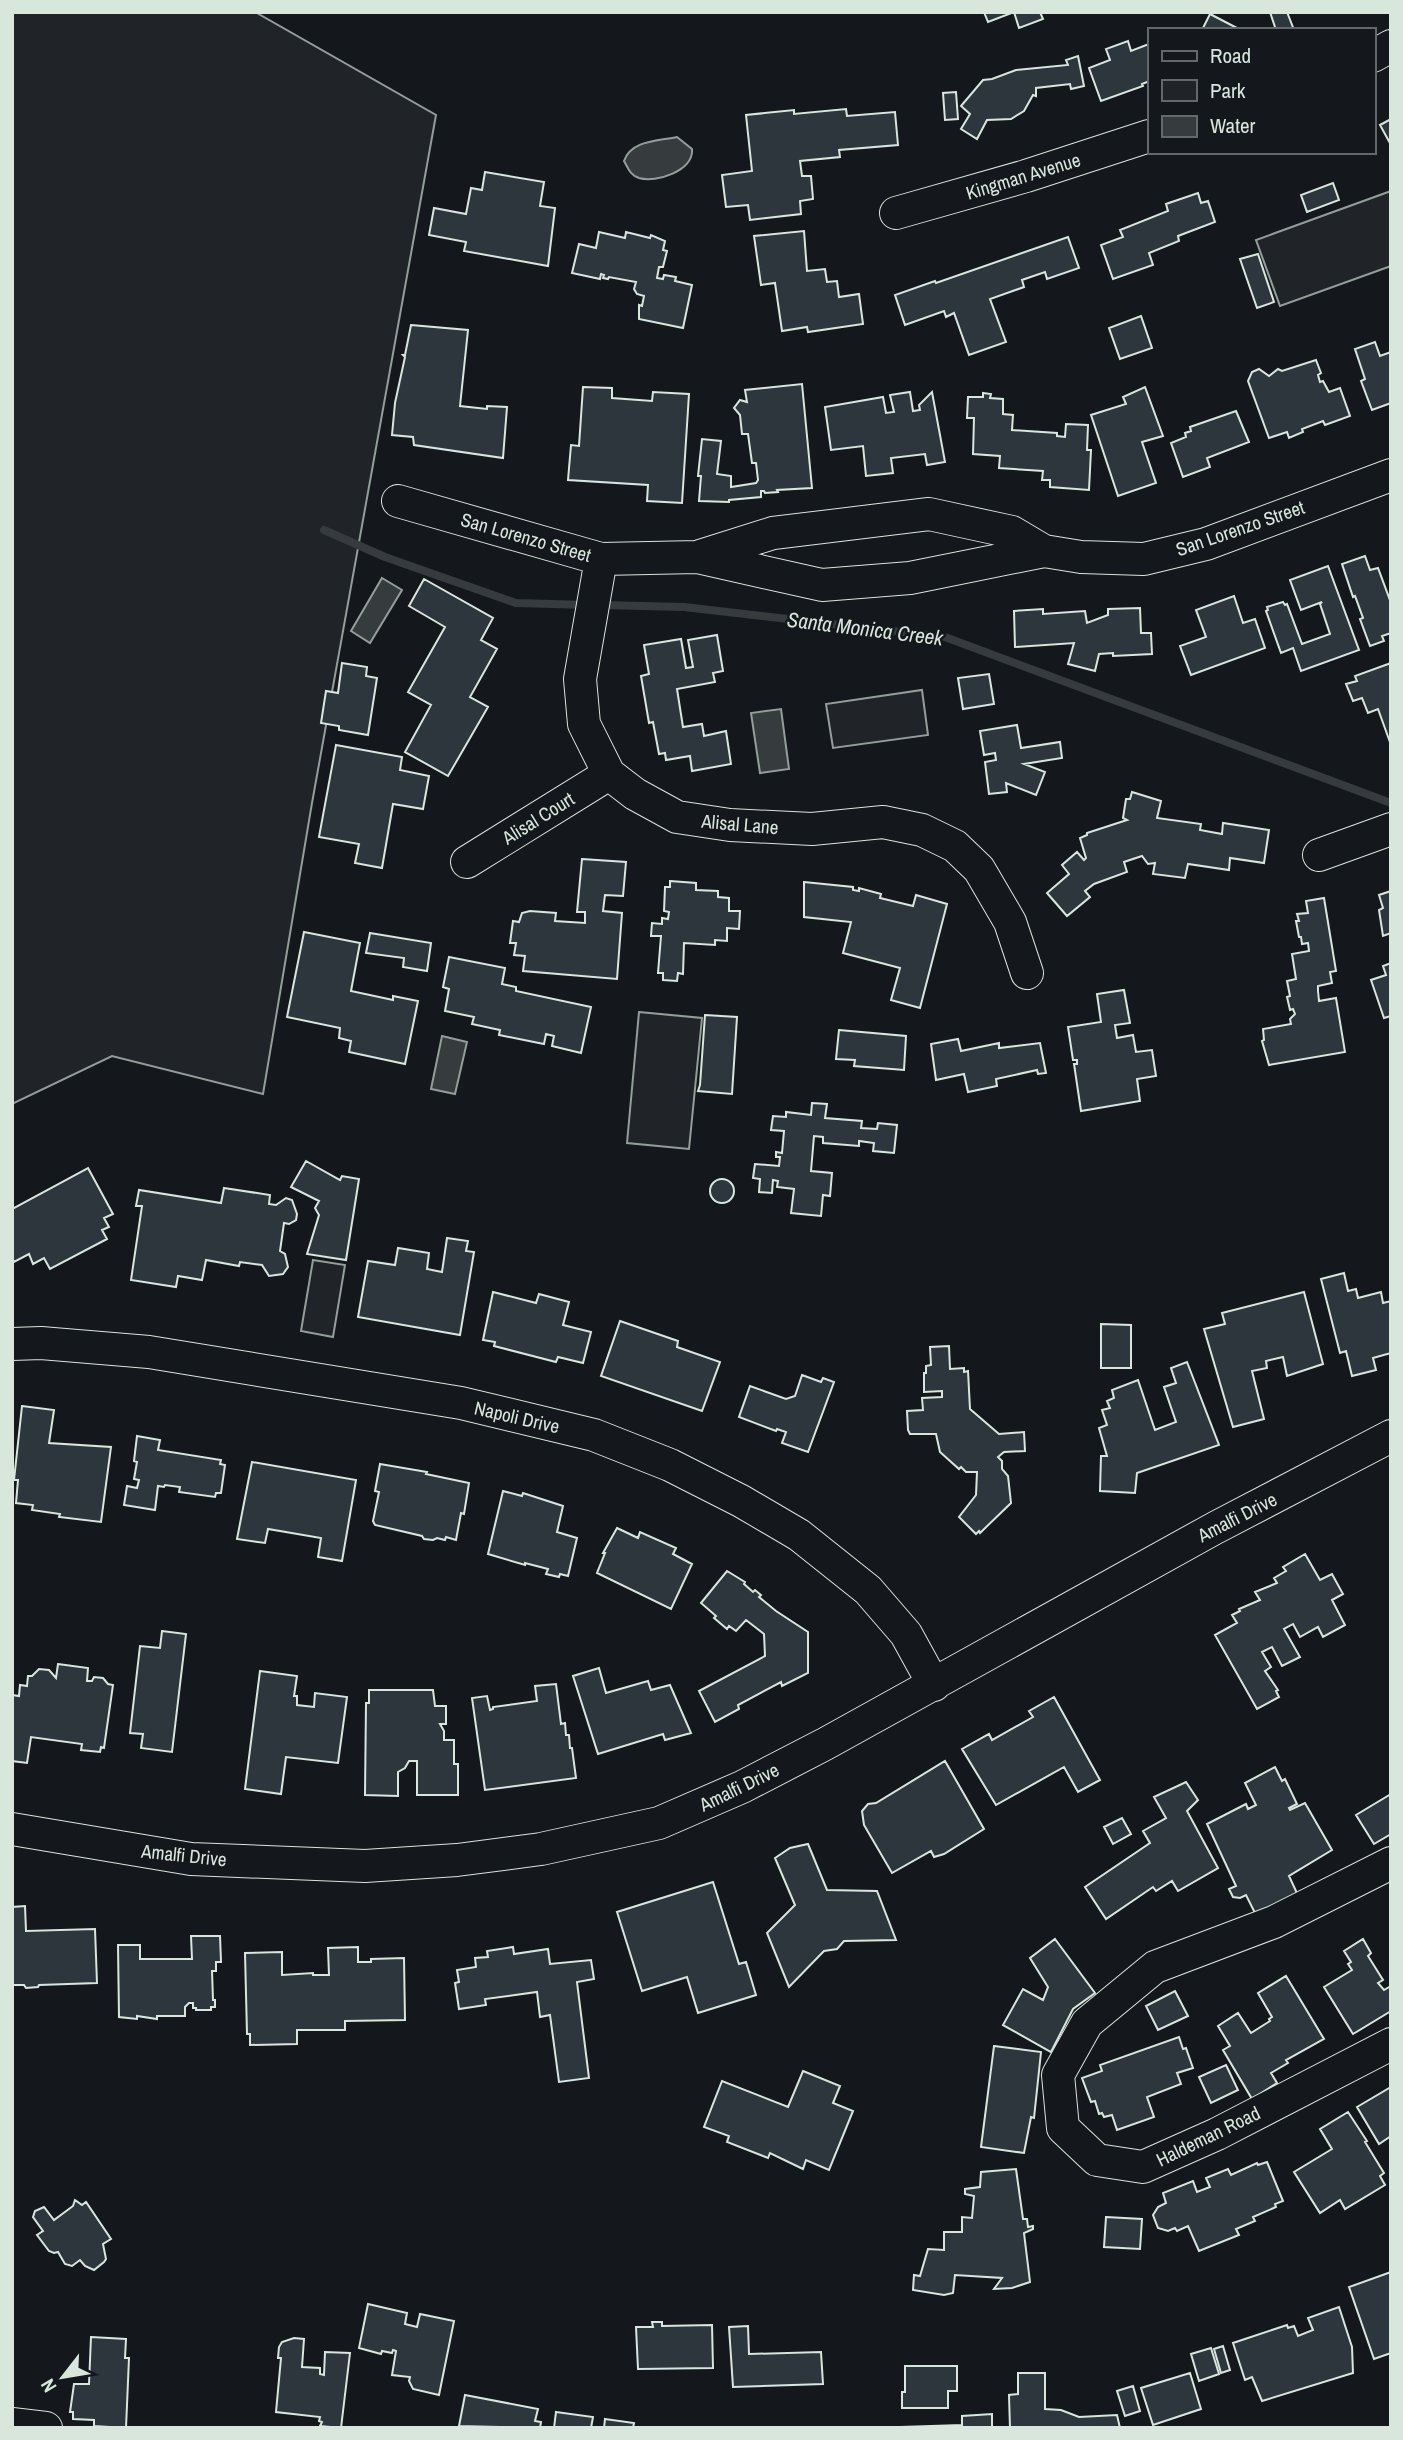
<svg xmlns="http://www.w3.org/2000/svg" width="1403" height="2440" font-family="'Archivo Narrow',sans-serif">
<rect width="100%" height="100%" fill="#14181c"/>
<path fill="#202428" stroke="#939e99" stroke-width="2" d="M12,12H255L436,115L312,803L263,1094L112,1056L12,1104Z
M1391,191V266L1280,306L1256,240Z
M922,690L928,735L833,748L826,704Z
M639,1012L702,1018L689,1149L627,1143Z
M313,1260L345,1265L333,1337L301,1331Z"/>
<path fill="#363b3e" stroke="#939e99" stroke-width="2" d="M677,137L692,149C694,171 656,183 639,178C630,175 628,168 624,161C631,140 659,141 677,137Z
M382,578L402,590L370,643L351,631Z
M781,709L789,769L760,773L751,713Z
M442,1036L467,1042L455,1094L431,1089Z"/>
<g fill="none" stroke-linecap="round" stroke-linejoin="round">
<path stroke="#363b3e" stroke-width="8" d="M324,530L385,557L516,603L588,605
M601,605L684,607L945,637L1391,803"/>
</g>
<path fill="#2c363c" stroke="#d8e6dc" stroke-width="2" d="M984,12H1040L1043,19L1019,28L1014,12L988,22Z
M1270,12H1287L1294,30H1276Z
M1210,14L1237,28L1236,30H1202Z
M1128,41L1131,51L1149,44V84L1147,82L1142,84L1143,86L1101,101L1089,68L1110,60L1106,49Z
M1078,56L1084,86L1071,89L1070,84L1036,88V96L1033,95L1024,111L1011,119L987,120L977,139L961,129L970,114L961,106L983,80L992,79L1016,70L1068,65L1066,60Z
M956,92L958,119L945,120L943,93Z
M846,109L847,116L895,112L898,145L839,150L840,157L800,161L802,176H811L813,199L800,201L801,214L750,220L748,205L726,207L722,175L752,171L746,115L794,110V114Z
M1391,119V145L1380,125Z
M485,172L544,182L540,206L555,208L548,266L464,251L466,242L429,235L434,208L466,214L471,188L482,190Z
M1333,183L1339,200L1307,212L1301,195Z
M1198,193L1201,203L1208,201L1215,222L1178,236L1179,241L1149,253L1153,265L1113,279L1101,245L1123,237L1120,230L1168,211L1166,204Z
M804,231L807,271L825,269L827,282L837,281L839,297L859,294L863,324L808,332L807,327L782,331L775,283L761,285L754,236Z
M599,232L625,238L626,232L650,238L651,235L665,241L663,250L667,251L663,267H659L657,278L663,279L664,275L676,277L675,281L692,285L683,328L639,319V305L642,306L644,296L637,294L634,289L636,282L609,277L608,279L603,278L604,275L601,274L600,279L572,273L579,244L596,248Z
M1068,237L1079,268L1047,279L1045,272L1022,280L1024,287L990,299L1006,342L969,355L954,313L946,317L944,311L905,325L895,295L935,281L936,283Z
M1258,254L1274,302L1257,308L1240,259Z
M1141,316L1152,348L1120,359L1109,328Z
M411,325L468,330L460,406L487,409V406L507,407L503,458L414,445L413,437L392,435L395,403L405,357L403,355H405Z
M1375,342L1380,356L1391,352V403L1372,410L1361,381L1365,379L1355,349Z
M1316,360L1321,373L1318,375L1320,382L1323,381L1329,392L1340,388L1350,416L1325,425L1323,421L1302,429L1303,432L1289,438L1287,432L1269,438L1248,381L1252,372L1259,369L1269,376L1278,369L1282,371Z
M802,384L812,488L777,490L778,492L765,493L764,491H761V497L729,500V502L699,501L701,476H698L702,439L721,441L717,474L731,476V487L756,483L758,480L756,463H752L748,434H742L740,415L734,408L740,400L747,402L745,390Z
M583,387L612,388V398L652,401L653,392L689,394L682,503L647,501L648,485L568,480L571,445L579,446Z
M1145,387L1163,436L1142,442L1156,483L1118,496L1091,415L1126,404L1123,397Z
M910,392L913,411L920,410L919,405L932,392L945,462L927,465L925,454L891,458L893,473L866,476L863,446L831,450L825,407L883,397L886,413L894,412L890,395Z
M983,393L991,394L990,398L1003,399V414L1013,415L1012,430L1057,433V436L1065,437L1066,424L1088,425L1087,450H1091L1089,490L1050,487V480H1042L1043,471L999,468L1000,456L973,454L974,418H967L968,397H983Z
M1236,411L1249,442L1207,458L1210,467L1183,477L1171,443L1186,437L1185,433L1191,431L1190,427Z
M1365,556L1370,570L1378,568L1391,603V633L1382,636L1384,641L1370,646L1360,619L1363,618L1355,596L1353,597L1342,564Z
M1328,566L1359,650L1301,671L1293,648L1281,653L1266,611L1268,610L1267,607L1283,602L1285,605L1287,604L1302,644L1330,634L1320,604L1322,602L1301,610L1290,580Z
M424,579L493,618L481,640L497,649L470,697L488,707L448,776L405,752L431,705L408,692L445,627L409,606Z
M1234,596L1243,623L1255,619L1265,648L1191,675L1180,646L1206,637L1196,610Z
M1140,608L1141,633H1151L1152,654L1113,656V653L1099,654L1095,671L1068,664L1074,643L1015,647L1014,611L1043,609V614L1085,611L1087,623L1108,615V609Z
M717,635L723,671L713,673L715,682L677,689L683,727L702,724L704,736L726,731L731,764L692,771L690,756L666,760L665,753L659,754L653,722L649,723L641,676L649,674L644,645L681,639L686,668L693,667L688,640Z
M342,663L367,667L366,676L377,678L368,735L339,730V726L321,723L326,691L338,693Z
M1391,663V745L1378,709L1368,713L1362,698L1353,701L1346,684L1357,681L1355,676Z
M989,674L994,704L963,709L958,678Z
M1017,725L1021,748L1060,742L1062,758L1024,764L1045,772L1036,795L1006,783L1007,792L989,794L985,762L996,760L995,753L984,755L980,731Z
M336,745L402,757L400,770L429,776L423,809L393,804L382,868L355,863L359,844L319,837Z
M1132,792L1161,801L1157,818L1201,824L1200,830L1222,834L1223,823L1269,830L1264,863L1230,858L1229,870L1188,864L1185,878L1153,874L1155,863L1148,864L1142,856L1124,862L1127,872L1094,884L1085,891L1090,897L1067,916L1047,893L1069,874L1062,865L1077,852L1084,860L1086,858L1080,838L1087,835V833L1127,820L1123,818L1126,799H1130Z
M582,859L626,862L623,896L605,895L603,911L622,913L617,979L523,971L525,956L514,955L516,943H510L513,921L519,922L522,913L530,911L556,913L555,921L585,923V912H577Z
M670,881L696,883V890L718,891V897L729,898V911H740L739,929L727,928V941L715,940V945L684,943L683,974L678,973L677,981L663,980V973H658L661,936H651L652,923L662,924V918L668,919L669,912L664,911L665,887H670Z
M804,882L853,887V890L859,891V888L881,894L880,898L913,906L916,895L947,904L920,1008L891,1000L900,968L843,953L851,922L804,917Z
M1391,891V933L1383,936L1379,910L1383,908L1379,895Z
M1324,898L1336,971L1330,972L1332,983L1318,986V991L1319,1001L1336,998L1345,1052L1269,1065L1262,1041L1264,1040L1263,1029L1291,1024L1290,1019L1295,1014L1293,1009L1290,1010L1287,997L1290,996L1287,981L1296,979L1292,954L1309,951L1308,943L1302,944L1301,937H1299L1296,921H1299L1297,914L1308,913L1306,901Z
M304,932L360,943L351,991L393,1000V996L418,1001L405,1064L349,1052L351,1041L339,1038L340,1028L287,1017Z
M370,933L431,943L427,971L403,967L404,958L366,953Z
M449,957L505,968L502,984L516,987V991L591,1007L581,1053L552,1046L554,1036L546,1034L544,1044L499,1035L500,1030L472,1024L474,1017L445,1011L449,989L443,987Z
M1391,963V1016L1384,1018L1371,980L1386,975L1383,966Z
M1124,990L1130,1023L1115,1025L1117,1038L1133,1035L1136,1052L1152,1050L1156,1076L1137,1079L1140,1101L1081,1111L1074,1064H1077V1060H1073L1068,1027L1101,1022L1097,994Z
M705,1015L737,1017L732,1094L698,1091L700,1085Z
M839,1030L906,1036L904,1070L854,1066L855,1060L836,1059Z
M958,1039L961,1051L999,1043V1048L1040,1043L1046,1073L1038,1074L1037,1070L996,1079L997,1086L968,1092L964,1074L936,1080L931,1044Z
M812,1103L827,1104L825,1118L862,1121L861,1128L877,1129L878,1123L897,1125L894,1153L873,1151L874,1143L859,1141V1146L823,1143V1137L814,1136L811,1171L832,1173L830,1196L823,1195L821,1216L791,1213L794,1189L777,1187L778,1181L773,1180L772,1193L759,1192L760,1179L753,1178L755,1164L779,1166L780,1157H776V1152L782,1153L784,1131L771,1130L773,1116L786,1117V1112L811,1115Z
M306,1161L340,1180L342,1176L359,1179L346,1260L307,1254L319,1215L315,1208L319,1201L291,1187Z
M88,1168L113,1214L104,1218L109,1227L102,1230L107,1239L50,1269L44,1258L33,1264L29,1254L14,1262L12,1258V1209Z
M710 1191a12 12 0 1 1 24 0a12 12 0 1 1-24 0Z
M224,1188L270,1195L269,1204L276,1205L286,1198L292,1200L297,1214L296,1220L289,1224L284,1223L280,1251L285,1254L288,1267L283,1274L269,1276L262,1265L240,1262L239,1266L206,1260L202,1280L178,1276L176,1287L131,1280L142,1206H136L139,1190L221,1203Z
M447,1238L468,1241L466,1251L474,1252L460,1335L358,1317L368,1261L395,1265L398,1248L429,1253L427,1269L442,1272Z
M1344,1273L1348,1291L1356,1289L1358,1298L1381,1292L1383,1303L1391,1301V1353L1373,1358L1376,1370L1352,1376L1346,1351L1340,1353L1321,1279Z
M493,1292L536,1303L539,1294L569,1302L563,1325L591,1332L583,1363L558,1357L556,1362L494,1346L495,1342L483,1340Z
M1304,1292L1323,1364L1287,1376L1283,1357L1266,1361L1267,1368L1252,1371L1264,1419L1233,1427L1204,1329L1225,1324L1222,1313Z
M620,1321L678,1341L677,1347L720,1362L702,1411L601,1376Z
M1101,1324L1131,1325V1368H1101Z
M949,1346L950,1369L964,1368V1372L968,1371L970,1409L999,1434L1024,1432L1025,1451L1004,1452L998,1457L1002,1461V1469L1008,1476L1011,1503L980,1533L979,1531L976,1534L959,1517L976,1495L977,1472H966L961,1467L959,1469L940,1452L936,1434H910L908,1430L907,1411L923,1410L922,1398L942,1397V1391L924,1392V1373H926V1366L931,1365L930,1347Z
M1187,1362L1219,1445L1137,1473L1135,1493L1100,1491L1101,1456H1107L1099,1428L1107,1425L1102,1410L1110,1408L1107,1401L1114,1398L1112,1390L1138,1380L1155,1430L1176,1422L1164,1387L1176,1383L1171,1368Z
M802,1375L821,1382L823,1378L834,1382L808,1452L782,1443L786,1432L777,1429L776,1431L739,1417L750,1386L786,1399L795,1396Z
M22,1406L54,1410L49,1443L111,1447L101,1522L59,1517L60,1514L32,1510L33,1505L16,1503L18,1480H14Z
M137,1436L160,1440L158,1450L221,1460L220,1464L225,1465L221,1493H216L215,1497L179,1492L180,1487L165,1485L164,1487L158,1486L155,1510L124,1505L127,1486L137,1488L139,1480L134,1479L137,1462L134,1461Z
M252,1462L356,1480L342,1561L318,1557L321,1538L268,1529L265,1543L237,1539Z
M380,1464L427,1472L426,1474L469,1483L464,1514L461,1513L456,1540L446,1537L445,1540L437,1538L433,1540L424,1539L422,1536L375,1525L373,1521L379,1492L375,1491Z
M503,1491L522,1496L523,1493L563,1506L557,1532L577,1538L568,1576L560,1574L559,1577L546,1574L548,1569L525,1563V1565L488,1554Z
M617,1528L638,1538L640,1532L676,1548L673,1554L692,1564L671,1609L597,1573L605,1553H603Z
M1305,1554L1320,1580L1332,1574L1343,1594L1332,1600L1345,1625L1323,1637L1318,1627L1300,1637L1293,1624L1284,1629L1300,1657L1282,1666L1272,1647L1262,1652L1271,1667L1265,1671L1278,1690L1276,1691L1279,1697L1257,1709L1215,1635L1237,1623L1232,1615L1240,1611L1239,1609L1260,1600L1255,1592L1277,1583L1274,1578L1286,1571L1283,1567Z
M727,1571L745,1582L744,1584L753,1592L755,1590L761,1595L759,1597L776,1611L808,1632V1673L782,1686L781,1682L738,1705L739,1709L715,1722L699,1691L765,1656L764,1634L746,1620L736,1631L729,1626L727,1629L714,1618L716,1616L701,1603Z
M162,1631L186,1634L172,1752L141,1748L143,1734L130,1733L140,1646L160,1648Z
M58,1664L88,1668L87,1681H92L94,1677L103,1678L108,1684L113,1685L104,1748L101,1747L100,1752L81,1750L82,1744L31,1737L27,1763L12,1761V1695L19,1696L20,1685L27,1686L28,1676H32L39,1669L49,1670L56,1678Z
M599,1668L606,1693L648,1681L651,1690L670,1685L691,1733L665,1740L663,1734L598,1754L573,1676Z
M260,1671L297,1676L294,1696H297V1705L314,1707L315,1693L347,1697L338,1763L286,1757L281,1794L245,1789Z
M556,1684L561,1724L565,1723L566,1735H569L570,1748H572L576,1778L485,1790L472,1698L487,1696L490,1710L493,1709V1707L537,1701L535,1686Z
M369,1690H433L435,1706H446V1724H440L444,1731V1740H454V1764H458V1795H417V1761H409L405,1768L398,1772V1796L365,1795L366,1703H369Z
M1054,1697L1100,1780L1078,1792L1064,1767L996,1805L962,1749L989,1734L992,1740L1033,1717L1029,1711Z
M945,1761L984,1829L944,1854L934,1857L931,1851L892,1873L864,1825L862,1811L868,1804L876,1803Z
M1275,1767L1282,1781L1285,1779L1297,1804L1289,1808L1290,1810L1305,1803L1332,1850L1289,1876L1296,1891L1297,1899L1257,1917L1246,1895L1240,1898L1233,1897L1229,1889L1236,1886L1207,1824L1246,1804L1248,1809L1256,1805L1245,1783Z
M1186,1782L1198,1800L1187,1811L1218,1868L1178,1891L1172,1881L1156,1891L1153,1887L1106,1919L1085,1887L1150,1843L1143,1831L1166,1818L1154,1797Z
M1391,1794V1834L1374,1844L1356,1815Z
M1122,1818L1131,1834L1113,1844L1104,1827Z
M808,1844L827,1890L877,1891L896,1940L844,1941L837,1949L824,1951L789,1987L767,1933L795,1905L775,1858L790,1848Z
M713,1882L739,1964L746,1962L756,1995L698,2013L687,1977L642,1991L617,1912Z
M25,1906L26,1931L95,1929L97,1983L39,1985L38,1987L26,1988L24,1985H12V1907Z
M191,1936H220L221,1962H216V1971H212L213,2000H215V2007H211V2010H196V2008H193V2003H189L185,2007V2016H157V2019L137,2016V2019L119,2017L118,1945H140V1959H192Z
M1055,1939L1095,1993L1073,2009L1051,2052L1003,2025L1023,1989L1043,2000L1048,1987L1030,1958Z
M1363,1939L1371,1953L1368,1956L1383,1980L1378,1983L1384,1990L1391,1986V2011L1353,2034L1324,1987L1352,1970L1348,1964L1351,1962L1344,1951Z
M358,1947V1962H371V1959L404,1958L405,2020L345,2021V2030H297V2044L250,2045V2034H247L245,1953L282,1952V1975L313,1973V1975H329L328,1948Z
M513,1947L514,1954L548,1949L550,1964L591,1960L594,1979L577,1982L589,2078L559,2082L550,2015L540,2017L537,1992L485,1999L486,2005L459,2009L455,1983L459,1982L457,1970L476,1967L475,1958L488,1957L487,1951Z
M1286,1976L1324,2039L1286,2060L1288,2063L1271,2073L1277,2083L1252,2099L1223,2050L1230,2046L1218,2026L1238,2013L1251,2033L1270,2021L1269,2019L1272,2017L1258,1993Z
M1175,1991L1188,2016L1158,2030L1146,2006Z
M1179,2037L1183,2049L1186,2048L1193,2068L1177,2073L1181,2084L1147,2097L1154,2117L1117,2130L1112,2115L1104,2117L1102,2113L1099,2114L1095,2101L1091,2102L1082,2078L1102,2071L1100,2065Z
M994,2046L1041,2052L1034,2118L1031,2117L1024,2153L981,2147Z
M1226,2065L1238,2090L1211,2103L1199,2077Z
M803,2071L840,2086L833,2103L853,2111L829,2170L806,2160L803,2169L770,2153L768,2158L727,2142L729,2136L704,2127L722,2081L788,2107Z
M1391,2087V2136L1379,2144L1357,2107Z
M1348,2112L1367,2141L1365,2142L1384,2173L1380,2176L1385,2185L1345,2209L1340,2200L1320,2213L1294,2172L1332,2149L1320,2129Z
M1267,2162L1283,2201L1275,2204L1276,2207L1253,2217L1255,2221L1236,2229L1239,2235L1199,2251L1188,2226L1177,2231L1175,2228L1168,2231L1158,2228L1153,2215L1158,2207L1166,2203L1163,2193L1193,2181L1197,2192L1210,2187L1206,2178L1228,2169L1231,2175L1257,2163L1258,2165Z
M1016,2169L1023,2219H1027L1028,2227L1033,2226V2229L1024,2233L1030,2282L1012,2288L994,2289L1002,2278L955,2275L953,2293L944,2295L913,2290L914,2275L920,2276L928,2249L944,2250V2232H962V2217L972,2218L974,2196L965,2194V2189L980,2187L981,2172Z
M75,2200L82,2205L86,2202L111,2239L103,2244L106,2259L104,2262L94,2270L85,2266L80,2260L72,2266L65,2264L58,2252L54,2253L49,2251L37,2235L43,2231L33,2217L35,2211L44,2207L54,2220L73,2206Z
M1106,2217L1142,2219L1140,2249L1104,2247Z
M1391,2272V2353L1374,2359L1349,2287Z
M368,2304L407,2313L405,2324L417,2327L420,2314L454,2321L439,2395L413,2389L409,2381L410,2377L392,2375L396,2351L393,2350L392,2353L382,2351L381,2354L359,2348Z
M1339,2307L1352,2347L1353,2373L1262,2401L1252,2377L1245,2380L1233,2343L1287,2325L1288,2328L1294,2326L1298,2336L1313,2330L1308,2318Z
M652,2322H662V2326L712,2325L713,2368L638,2369L636,2327H653Z
M748,2326L749,2354L821,2352L823,2384L733,2387L729,2327Z
M91,2337L126,2339L125,2358H129L126,2428L94,2426V2420L73,2419V2412H70L74,2384H89Z
M294,2338L304,2339L302,2367L320,2368V2374L324,2375L325,2352L350,2353L341,2428L320,2426L322,2422L319,2421L320,2417L276,2412L281,2358H278L279,2347L282,2342Z
M1223,2346L1230,2370L1221,2373L1214,2349Z
M1211,2348L1219,2374L1199,2381L1191,2354Z
M905,2366H957V2391H948V2408H902V2392H905Z
M1018,2373H1045V2409L1061,2410L1079,2417L1117,2415L1120,2428H1010L1009,2395L1018,2394Z
M1190,2373L1201,2409L1153,2425L1141,2388Z
M1133,2386L1140,2411L1125,2416L1117,2391Z
M465,2395L538,2409L535,2421L541,2422L540,2428L459,2426Z
M556,2412L593,2417L591,2428H554Z
M992,2414V2428H869L962,2425V2416Z
M605,2419L634,2423L633,2428H604Z"/>
<g fill="none" stroke-linecap="round" stroke-linejoin="round">
<g stroke="#d8e6dc" stroke-width="34">
<path id="minor" d="M1373,56L1391,46
M896,213L1026,176L1149,136
M398,501L601,559L697,557L822,585L910,578L1044,551L1081,557L1144,559L1206,544L1391,475
M700,556L773,533L929,514L1012,532L1044,551
M601,559L580,679L584,724L609,774L635,794L677,817L730,825L812,829L883,822L922,830L955,846L979,869L1010,922L1027,973
M1319,855L1391,829
M467,862L609,774
M12,1344L41,1343L149,1352L461,1403L594,1435L670,1465L741,1501L799,1535L868,1590L906,1634L934,1685
M12,1829L191,1859L365,1866L457,1860L541,1849L659,1823L742,1787L825,1744L1215,1528L1391,1436
M1391,1863L1274,1922L1155,1967L1087,2023L1058,2075L1063,2128L1097,2160L1143,2167L1217,2134L1391,2044
M12,2424L46,2428"/>
</g>
<use href="#minor" stroke="#14181c" stroke-width="32"/>
</g>
<g text-anchor="middle" stroke-width="5" stroke-linejoin="round" paint-order="stroke">
<g font-size="19" fill="#d8e6dc" stroke="#14181c">
<text transform="translate(1023 176) rotate(-17)" y="7">Kingman Avenue</text>
<text transform="translate(1240 528) rotate(-19)" y="7">San Lorenzo Street</text>
<text transform="translate(526 537) rotate(16)" y="7">San Lorenzo Street</text>
<text transform="translate(538 818) rotate(-32)" y="7">Alisal Court</text>
<text transform="translate(740 824) rotate(5)" y="7">Alisal Lane</text>
<text transform="translate(517 1417) rotate(13)" y="7">Napoli Drive</text>
<text transform="translate(1237 1517) rotate(-27)" y="7">Amalfi Drive</text>
<text transform="translate(739 1787) rotate(-26)" y="7">Amalfi Drive</text>
<text transform="translate(184 1855) rotate(6)" y="7">Amalfi Drive</text>
<text transform="translate(1208 2136) rotate(-26)" y="7">Haldeman Road</text>
</g>
<g font-size="21" font-style="italic" fill="#d8e6dc" stroke="#14181c">
<text transform="translate(865 629) rotate(7)" y="7">Santa Monica Creek</text>
</g>
</g>
<rect width="1403" height="2440" fill="none" stroke="#d8e6dc" stroke-width="28"/>
<rect x="1148" y="28" width="228" height="126" fill="#14181c" stroke="#626a69" stroke-width="2"/>
<rect x="1162" y="51" width="35" height="10" fill="#14181c" stroke="#626a69" stroke-width="2"/>
<text x="1210" y="63" font-size="21" fill="#d8e6dc">Road</text>
<rect x="1162" y="80" width="35" height="21" fill="#202428" stroke="#626a69" stroke-width="2"/>
<text x="1210" y="98" font-size="21" fill="#d8e6dc">Park</text>
<rect x="1162" y="116" width="35" height="21" fill="#363b3e" stroke="#626a69" stroke-width="2"/>
<text x="1210" y="133" font-size="21" fill="#d8e6dc">Water</text>
<g transform="translate(63 2377) rotate(239)" stroke="#14181c" stroke-width="5" paint-order="stroke">
<path d="M0-5L12 26L0 18L-12 26Z" fill="#d8e6dc"/>
<text y="-10" font-size="19" font-weight="bold" text-anchor="middle" fill="#d8e6dc">N</text>
</g>
</svg>
